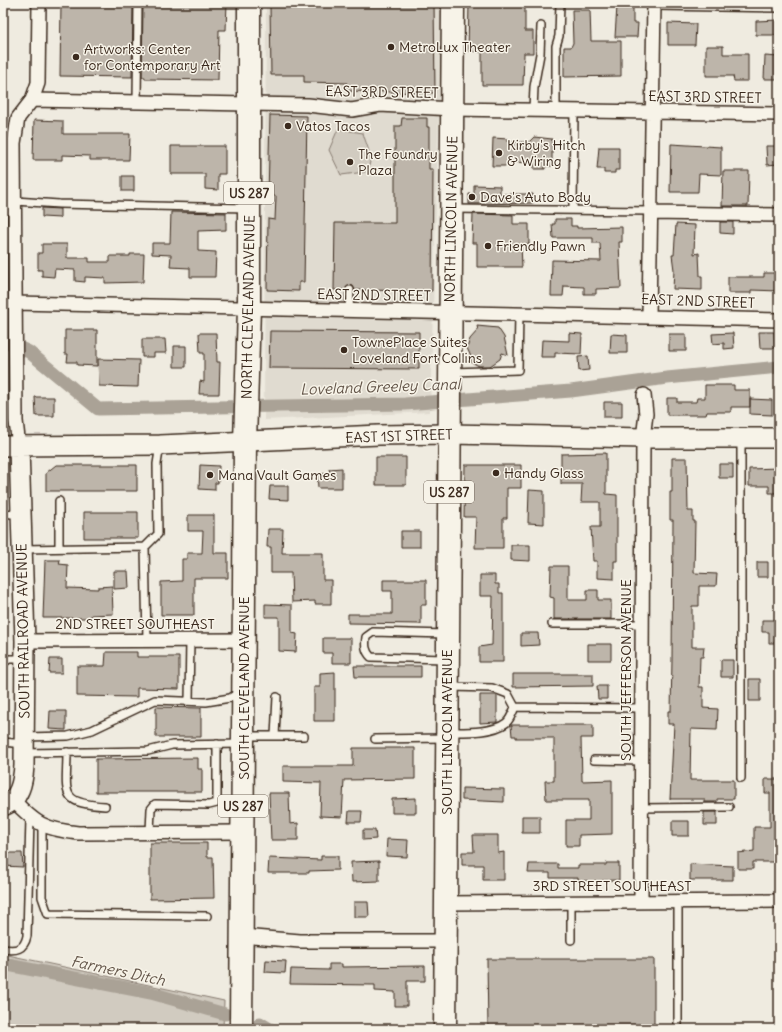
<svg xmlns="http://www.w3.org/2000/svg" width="782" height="1032" font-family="Delius,sans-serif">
<rect width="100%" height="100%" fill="#efebe0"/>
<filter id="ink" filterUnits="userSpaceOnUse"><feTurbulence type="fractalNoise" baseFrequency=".025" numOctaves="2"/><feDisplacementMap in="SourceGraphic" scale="8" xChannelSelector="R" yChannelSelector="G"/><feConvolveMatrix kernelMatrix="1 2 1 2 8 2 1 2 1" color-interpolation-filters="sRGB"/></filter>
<g filter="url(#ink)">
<path fill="#e0dbd0" d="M266,3H442L430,412L264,420Z"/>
<path fill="#d1cbc0" stroke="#867a6f" d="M338,129L363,133C366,145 376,161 365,172L341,175L329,150Z
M3,954L224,1001L223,1029H3Z"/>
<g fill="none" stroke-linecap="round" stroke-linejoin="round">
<path stroke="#aaa296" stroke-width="13" d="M3,340L29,352L98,409L405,404L571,391L667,378L779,367
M3,964L151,993L225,1014
M260,1023L270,1029"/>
</g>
<path fill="#bdb5aa" stroke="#3b2a1e" d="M61,3H133L132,77L60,76Z
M143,3H227L226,30H219L218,80L145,79V77H142Z
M348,3H434L435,93L347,91V83L304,82V75H271L270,5H348Z
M469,3H525V31H533V53H524L523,85H482V52L468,51Z
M617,6H633V23H638L637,37H615Z
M572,10H590L591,41H621V76L564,77V47H571L573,43Z
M779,20V35H756V21Z
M668,23L696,24L695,45H668Z
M706,46H723V54H748V81H734L733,76H706Z
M765,56L779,57V79H764Z
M270,115L307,116L304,282H299V291L267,290L268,219L275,220L276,196H268Z
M402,118H427V127H429V169H433L432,291L355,290L353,286L350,285L345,290H334L335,223H395V126H401Z
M34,120L63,121V134H130L129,160H90V156L62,155V160H33Z
M534,137L552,139V166H545V169H534V163L508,162V166H492L493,138L508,139V142H529Z
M671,144L721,147V175L699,174L698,192H670Z
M171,146H225V174H218V190L205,189V174H171Z
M766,146H777L778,164L767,165Z
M599,147H619V170H615V173H604V169H597Z
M723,171H749L748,206H722Z
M122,176H134V191H122Z
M474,185L500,186V194H533V203L469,204V194H474Z
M42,208L60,209V218L42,217Z
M171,212L226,213V230L198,231V251L216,252L215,277H190V268L170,267L171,255L152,254V243H170Z
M473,214L513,215V224H529V244H521L522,267H477V243H472Z
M555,219H571V226H577V228L622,227V242H619L621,288L596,289V294H584V287L564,286L563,296H551L552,260L601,261L600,243H593V238H553L552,224H555Z
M720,222H733V234L720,233Z
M676,224L695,225L694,254L699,253L700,276H702V290L673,289L674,270L672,255H674Z
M42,244H67V258H89V262H110V256H130V254H144L143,282L105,283V278L85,277V282L75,281V270L55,269L54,277L42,276V270H38V253H42Z
M764,273H779V291L751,290V293H728V277H764Z
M477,326L498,328L504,337L508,355L502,353L500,359L490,366H479L471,362L472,359L467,348L470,339L478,330Z
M65,330H97V366L77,365V362H67L68,354H65Z
M270,331L419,332V369L269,368Z
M759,332H774L775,348H760Z
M199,333H216L217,362H220L219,394H199L200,381L204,382V353H200Z
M569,333L582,334L581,354L555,353V357H541L542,340L569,341Z
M733,333L734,348L724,349V343L713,344L712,334Z
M611,334L627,335V353H610Z
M669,334H686V351H669Z
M142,339H165L166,353H154V357H142Z
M174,346H186V367H174Z
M588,356L589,370L579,371L578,357Z
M98,359L139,360L138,387L99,386Z
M705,385H734V390H750V407H731V412H707L706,415H667V398H677V402H696L697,398H705Z
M35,397H54V416H36Z
M750,399L772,400V415L750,414Z
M604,402H622V417H604Z
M606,453V494L617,495V561H614V579L597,578V561H593L591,527H600V502H581L582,484H561V454Z
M376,457H406V485H376Z
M672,458H687L688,511H693V521H695L694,573L717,574L716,586H699V606H692V647H704L703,657H700L699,687H703V708L718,709L717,730L691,729L690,780H734V799H717V802H704V799H670L674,724H668V711H671L672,660L673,520H670V492H672Z
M719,464H733V478H719Z
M56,465H137V491H46V473Z
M200,465L219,466L218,483H215V490L199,489Z
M465,465H521V488H507V518H503V548H475L476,517H464Z
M342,468V488H318L317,474L330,473L329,469Z
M779,468V493H769V486H749V469Z
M270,486H288V500L269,499Z
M529,490L544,491V524L528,523Z
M84,512H138V538H84Z
M188,515H214V553H228V578H194V615H161V582L182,581V559H187V553H202L203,531H188Z
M268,529H283L282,553H323V580H331V604H315V601L292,602L291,573H271V547H267Z
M401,531H420V547H401Z
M511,545H530V561L511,560Z
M45,560H60L59,564L68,565L67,588L98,589V587L112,586L113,614L91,615V618H43Z
M757,562H768V577H757Z
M551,566H568V600H587V590H598V600H611V619H554V598L550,597Z
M114,571H128L129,588L114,589Z
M480,575H495V584H499V593H503V662H479V647L492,645L493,596H480Z
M383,580H426V605H421V624L348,623V614H392V591H383Z
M265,604L292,605V633L297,634L296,652L279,651V617H265Z
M762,620H779V643H769V632H762Z
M521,633H538L539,645L521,646Z
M323,638H351V663H332V653H323Z
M588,644H611V660H588Z
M106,652H137V657H179V689L137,688V697L77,696V666H105Z
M50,659H62V673H49Z
M721,660H733V677H721Z
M354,666H421V677H355Z
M335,672V721H314V687H320V673Z
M513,674H593V686L513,687Z
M749,679H760V701H749Z
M597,686H607V699H598Z
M480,695H497V722L480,723Z
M156,707L201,708V737H156Z
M50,711H66V730L49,729Z
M511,725H593V738H581L582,781L612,780V834L579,835V846H566V820H589V800H546L545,781H554V738H516V736H512Z
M353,748H415V779L344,780L342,817L320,816L321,783L283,782V766H353Z
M198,758V769H202V792H96V759Z
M765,779H779V862H753V869H738V853L754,851V827H770V793H765Z
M462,788L504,789V802L462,800Z
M269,793H289L290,824L298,823V840H271Z
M416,798V813H392V799Z
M349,811H362L361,822H348Z
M704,812H717V825H704Z
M522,816H540V833H522Z
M672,821H689V836H672Z
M363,830H375L376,839L363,840Z
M473,835H498V853L504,852V880H483V865H462V852H474Z
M387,839L408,840L407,857L386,856Z
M150,843H207V857H213L214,898L150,899Z
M3,853H22L23,867L3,866Z
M321,856H338V870L309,871V873H268L269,858L321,860Z
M379,861V881L352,882L351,862Z
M606,863H619V880L578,881V878H550V873H528L529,864H558V868H578V865H606Z
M690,864L733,866V880H690Z
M354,902H368L369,917H354Z
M487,959H654V1029H488Z
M266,960L286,961L285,973L265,972Z
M329,964H342V967L425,966V981H407V1006H395V992L375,991V985L290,984L291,969L329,970Z"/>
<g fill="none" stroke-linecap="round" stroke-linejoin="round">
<g stroke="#3b2a1e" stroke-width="10">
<path id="lane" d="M654,6L779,8
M137,102L138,3
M533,110L534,87L540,54L541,26
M556,111V46L559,36L560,3
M15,201L59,204L247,208
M453,209L651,211
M573,209L574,111
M349,310L350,290
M452,372L518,370L519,313
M741,438V778
M3,513L21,515
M145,547L147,640
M59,548V501
M23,549L145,547L158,534L157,464L160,445
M552,624H642
M445,659L371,657C365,651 365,645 366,637L373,632L446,634
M3,663L9,659H24
M450,687L492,688L508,694L515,707
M189,701L190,640
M515,707L642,708
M450,732C465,732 493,733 506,723C510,720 513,712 515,707
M244,736H304
M275,736L277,697
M25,737L68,736L92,730L155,700L206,702L230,698L240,692
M375,739L445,738
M3,742L24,744
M67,752C67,793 58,803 105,806
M25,753L148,751L172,745L242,744
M594,760L642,761
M642,808L729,807
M42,826V897L48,914L207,916
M150,832L151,809L155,804L209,805L217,803V744
M571,902V940
M678,902V1029
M3,949C16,951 24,950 27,936L30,818"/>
</g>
<g stroke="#3b2a1e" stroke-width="16">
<path id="street" d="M32,100L308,105L352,110L380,105L452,109L779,114
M651,213L779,215
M16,303L779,320
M649,316L654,3
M19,447L16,421L14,143L18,118L32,100L38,83L39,3
M25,641L245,640
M13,800C36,824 44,829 78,833L243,832
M641,902L643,438L646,414L644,395
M446,903L779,901
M242,936L300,941H445"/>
</g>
<g stroke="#3b2a1e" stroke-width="22">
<path id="secondary" d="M3,446L160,445L379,435L449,434L643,438H779
M3,806C20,800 23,781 24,766L25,641L19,447"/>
</g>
<g stroke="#3b2a1e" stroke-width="25">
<path id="highway" d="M241,1029L245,442L249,308V3
M445,1029L453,3"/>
</g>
<use href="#lane" stroke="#f7f3e8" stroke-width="7"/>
<use href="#street" stroke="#f7f3e8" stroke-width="13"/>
<use href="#secondary" stroke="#f7f3e8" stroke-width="19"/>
<use href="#highway" stroke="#f7f3e8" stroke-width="22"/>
</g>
</g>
<g fill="#3b2a1e" stroke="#f7f3e8" stroke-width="1.5">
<circle cx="391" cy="47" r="4"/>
<circle cx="76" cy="57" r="4"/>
<circle cx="288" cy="126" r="4"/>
<circle cx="499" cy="153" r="4"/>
<circle cx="350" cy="162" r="4"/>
<circle cx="472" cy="197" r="4"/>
<circle cx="488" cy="246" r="4"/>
<circle cx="344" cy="350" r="4"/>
<circle cx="496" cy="473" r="4"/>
<circle cx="210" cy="475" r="4"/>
</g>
<g text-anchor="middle" stroke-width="3" stroke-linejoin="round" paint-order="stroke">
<g fill="#f7f3e8" stroke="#73665b" stroke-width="1">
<rect x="224" y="182" width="50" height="22" rx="3"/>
<rect x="424" y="481" width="50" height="22" rx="3"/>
<rect x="218" y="795" width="50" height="22" rx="3"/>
</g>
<g font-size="13" font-weight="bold" fill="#3b2a1e">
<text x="249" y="198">US 287</text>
<text x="449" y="497">US 287</text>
<text x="243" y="811">US 287</text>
</g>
<g font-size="14" fill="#3b2a1e" stroke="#f7f3e8" text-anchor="start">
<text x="399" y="52">MetroLux Theater</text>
<text x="84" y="54">Artworks: Center<tspan x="84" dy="16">for Contemporary Art</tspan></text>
<text x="296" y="131">Vatos Tacos</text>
<text x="507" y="150">Kirby's Hitch<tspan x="507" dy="16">&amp; Wiring</tspan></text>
<text x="358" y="159">The Foundry<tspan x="358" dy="16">Plaza</tspan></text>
<text x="480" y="202">Dave's Auto Body</text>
<text x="496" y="251">Friendly Pawn</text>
<text x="352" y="347">TownePlace Suites<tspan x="352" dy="16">Loveland Fort Collins</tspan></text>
<text x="504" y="478">Handy Glass</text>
<text x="218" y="480">Mana Vault Games</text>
</g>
<g font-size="14" fill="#3b2a1e" stroke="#f7f3e8">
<text transform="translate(382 92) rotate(1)" y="5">EAST 3RD STREET</text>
<text transform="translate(705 97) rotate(1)" y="5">EAST 3RD STREET</text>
<text transform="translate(451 219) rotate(-89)" y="5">NORTH LINCOLN AVENUE</text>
<text transform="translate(374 295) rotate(1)" y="5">EAST 2ND STREET</text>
<text transform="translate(698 301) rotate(2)" y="5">EAST 2ND STREET</text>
<text transform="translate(248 307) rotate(-89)" y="5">NORTH CLEVELAND AVENUE</text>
<text transform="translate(399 436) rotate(-2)" y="5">EAST 1ST STREET</text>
<text x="135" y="629">2ND STREET SOUTHEAST</text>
<text transform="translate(23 631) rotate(-91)" y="5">SOUTH RAILROAD AVENUE</text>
<text transform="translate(626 670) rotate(-90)" y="5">SOUTH JEFFERSON AVENUE</text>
<text transform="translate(244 688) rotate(-90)" y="5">SOUTH CLEVELAND AVENUE</text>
<text transform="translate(447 732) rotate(-90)" y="5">SOUTH LINCOLN AVENUE</text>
<text x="612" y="891">3RD STREET SOUTHEAST</text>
</g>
<g font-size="15" font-style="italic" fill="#625448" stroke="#f7f3e8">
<text transform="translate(380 387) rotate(-2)" y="5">Loveland Greeley Canal</text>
<text transform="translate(118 971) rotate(12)" y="5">Farmers Ditch</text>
</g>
</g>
<rect width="782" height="1032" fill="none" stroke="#f7f3e8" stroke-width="16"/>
<rect x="8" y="8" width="766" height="1016" fill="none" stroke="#3b2a1e" stroke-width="1.5" filter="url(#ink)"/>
</svg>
